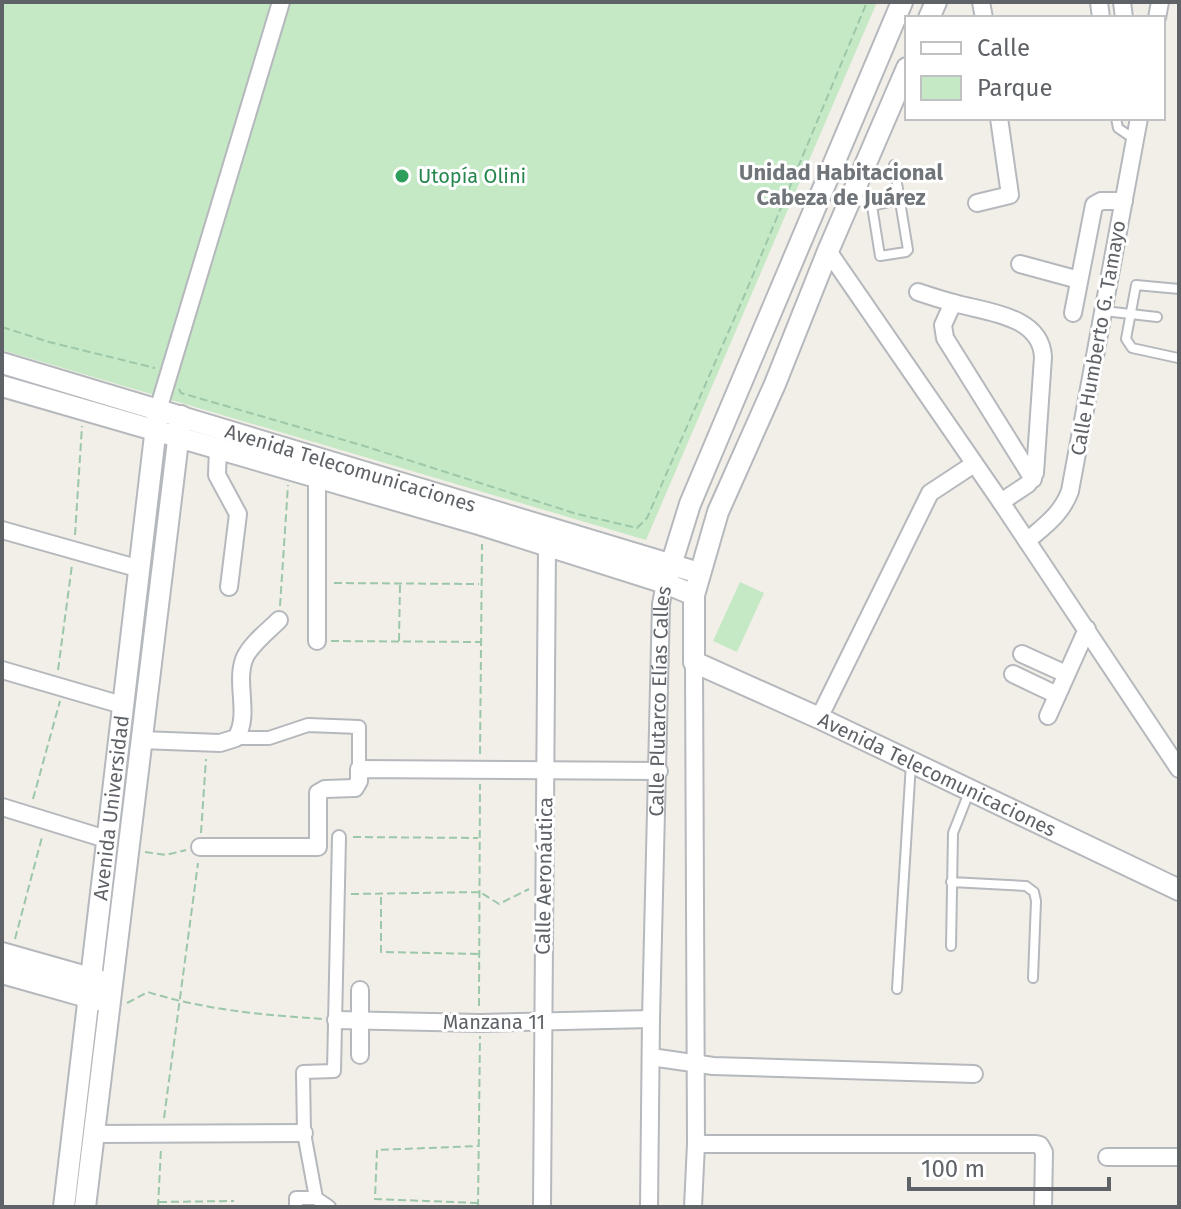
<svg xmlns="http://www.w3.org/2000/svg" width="1181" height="1209" font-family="'Fira Sans',sans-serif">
<rect width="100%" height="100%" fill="#f1efe8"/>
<path fill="#c5e8c5" d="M2,2H877L646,540L2,350Z
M740,582L764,593L737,652L713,641Z"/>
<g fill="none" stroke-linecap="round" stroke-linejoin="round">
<g stroke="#b5b8bc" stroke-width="12">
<path id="service" d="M1116,118L1118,128L1134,139
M854,198L872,206L880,256L906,252L908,250L894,165
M872,206L898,200
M1104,311L1157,317
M1178,358L1132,348L1126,339L1136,285L1179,289
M951,882L1026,886L1034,892L1036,901L1033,978
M951,946L953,833L970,790
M897,989L911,763"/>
</g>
<g stroke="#b5b8bc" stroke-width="16">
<path id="pedestrian" d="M236,738H269L308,725L359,727V769
M296,1207V1198H316
M329,1207L316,1198L304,1133L303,1072L334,1071L339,837"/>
</g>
<g stroke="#b5b8bc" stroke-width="20">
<g id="minor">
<path d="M981,2L984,18"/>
<path d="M1099,2L1101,18"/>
<path d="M1122,2L1124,18"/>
<path d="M1157,18L1160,2"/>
<path d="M977,203L1010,195L999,118"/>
<path d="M828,251L1001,502L1179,769"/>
<path d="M1020,264L1079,280"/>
<path d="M918,292C930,296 942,300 954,303C985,312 1041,315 1043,357L1035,473L1028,484L1001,502"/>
<path d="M953,303L943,325L945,338L1033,479"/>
<path d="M1073,313L1094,205L1101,201H1124"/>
<path d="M158,410L281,2"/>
<path d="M218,448L217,475L238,514L229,587"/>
<path d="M317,477V641"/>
<path d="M2,530L140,569"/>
<path d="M1027,541C1044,526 1062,514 1070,491L1139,118"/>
<path d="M1022,654L1066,674"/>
<path d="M2,670L122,705"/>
<path d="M1013,674L1057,695"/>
<path d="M1048,716L1087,629"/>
<path d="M819,718L930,493L974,464"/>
<path d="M141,740L220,743L236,738C251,714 234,682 245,657C252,643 268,631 279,620"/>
<path d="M2,807L106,839"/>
<path d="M200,847H318V793L325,789L355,788L359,781V769L659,771"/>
<path d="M336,1020L480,1023L651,1019"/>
<path d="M360,1055V990"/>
<path d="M651,1057L713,1066L974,1074"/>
<path d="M94,1134L304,1133"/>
<path d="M696,1144H1036L1040,1145L1044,1152L1043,1207"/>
<path d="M1107,1157H1179"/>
<path d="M542,1207L547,545"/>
<path id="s1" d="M649,1207L651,1019L661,604L665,583"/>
<path d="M693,1207L696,1144L694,662"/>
</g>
</g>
<g stroke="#b5b8bc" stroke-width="24">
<g id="tertiary">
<path d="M929,18L936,2"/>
<path id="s2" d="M907,68L828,251L775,384L718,512L694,595V662L819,718L1179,890"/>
<path id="s3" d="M2,363L699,573"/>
<path d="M2,386L482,525L665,583L694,595"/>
<path d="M668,575L690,504L902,2"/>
<path d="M2,953L101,981"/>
<path d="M2,973L98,1000"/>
<path id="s4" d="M64,1207L158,410"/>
<path d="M85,1207L181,416"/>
</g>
</g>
<path stroke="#9cc7a9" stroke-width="2" stroke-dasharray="8 4" stroke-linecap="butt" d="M2,327L49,342L155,368
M179,389L181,393L361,445L577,514L637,528L647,518L745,294L867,2
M75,535L82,426
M334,583L479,584
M280,606L288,485
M331,641L480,642
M399,641L400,584
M58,670L72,565
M480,754L482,544
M33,799L60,701
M201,833L206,759
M353,837L478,838
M145,852L166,855L186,850
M351,894L480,892L499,904L529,889
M381,897V952L479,954
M15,939L42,837
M127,1003L148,992C204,1010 265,1015 323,1019
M479,1006L480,784
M164,1118L198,863
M159,1202L234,1201
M478,1203L375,1199L377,1150L478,1146
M158,1207L161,1148
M478,1207L480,1036"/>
<use href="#service" stroke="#fff" stroke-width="8"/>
<use href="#pedestrian" stroke="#fff" stroke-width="12"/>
<use href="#minor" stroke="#fff" stroke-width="16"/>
<use href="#tertiary" stroke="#fff" stroke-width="20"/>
</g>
<circle fill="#2e9e5b" stroke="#fff" stroke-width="3" cx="402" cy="176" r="8"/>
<g text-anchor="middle" stroke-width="6" stroke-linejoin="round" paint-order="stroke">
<g font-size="20" fill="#27864d" stroke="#fff" text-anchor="start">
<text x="418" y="183">Utopía Olini</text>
</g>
<g font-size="20" fill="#5f6368" stroke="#fff">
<text transform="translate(1098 338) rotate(-80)" y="7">Calle Humberto G. Tamayo</text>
<text dy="7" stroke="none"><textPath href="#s3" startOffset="364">Avenida Telecomunicaciones</textPath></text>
<text dy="7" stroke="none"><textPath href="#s1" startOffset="506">Calle Plutarco Elías Calles</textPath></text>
<text dy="7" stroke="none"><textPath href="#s2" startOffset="904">Avenida Telecomunicaciones</textPath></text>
<text dy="7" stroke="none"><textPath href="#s4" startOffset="402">Avenida Universidad</textPath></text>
<text transform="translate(544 876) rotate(-89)" y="7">Calle Aeronáutica</text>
<text x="494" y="1029">Manzana 11</text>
</g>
<g font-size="22" font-weight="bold" fill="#70757a" stroke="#fff">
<text x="841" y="180">Unidad Habitacional<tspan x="841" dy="25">Cabeza de Juárez</tspan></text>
</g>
</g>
<rect width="1181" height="1209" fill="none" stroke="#5f6368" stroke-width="8"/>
<rect x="905" y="16" width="260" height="104" fill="#ffffff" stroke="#bfc1c3" stroke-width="2"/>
<rect x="921" y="42" width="40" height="12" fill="#ffffff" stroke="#bfc1c3" stroke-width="2"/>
<text x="977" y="56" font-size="24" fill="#5f6368">Calle</text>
<rect x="921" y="76" width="40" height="24" fill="#c5e8c5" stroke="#bfc1c3" stroke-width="2"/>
<text x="977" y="96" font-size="24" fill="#5f6368">Parque</text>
<path d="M909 1177v12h200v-12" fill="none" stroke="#5f6368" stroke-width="4"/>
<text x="921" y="1177" font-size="24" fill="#5f6368" stroke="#ffffff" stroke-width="6" paint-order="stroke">100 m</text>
</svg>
